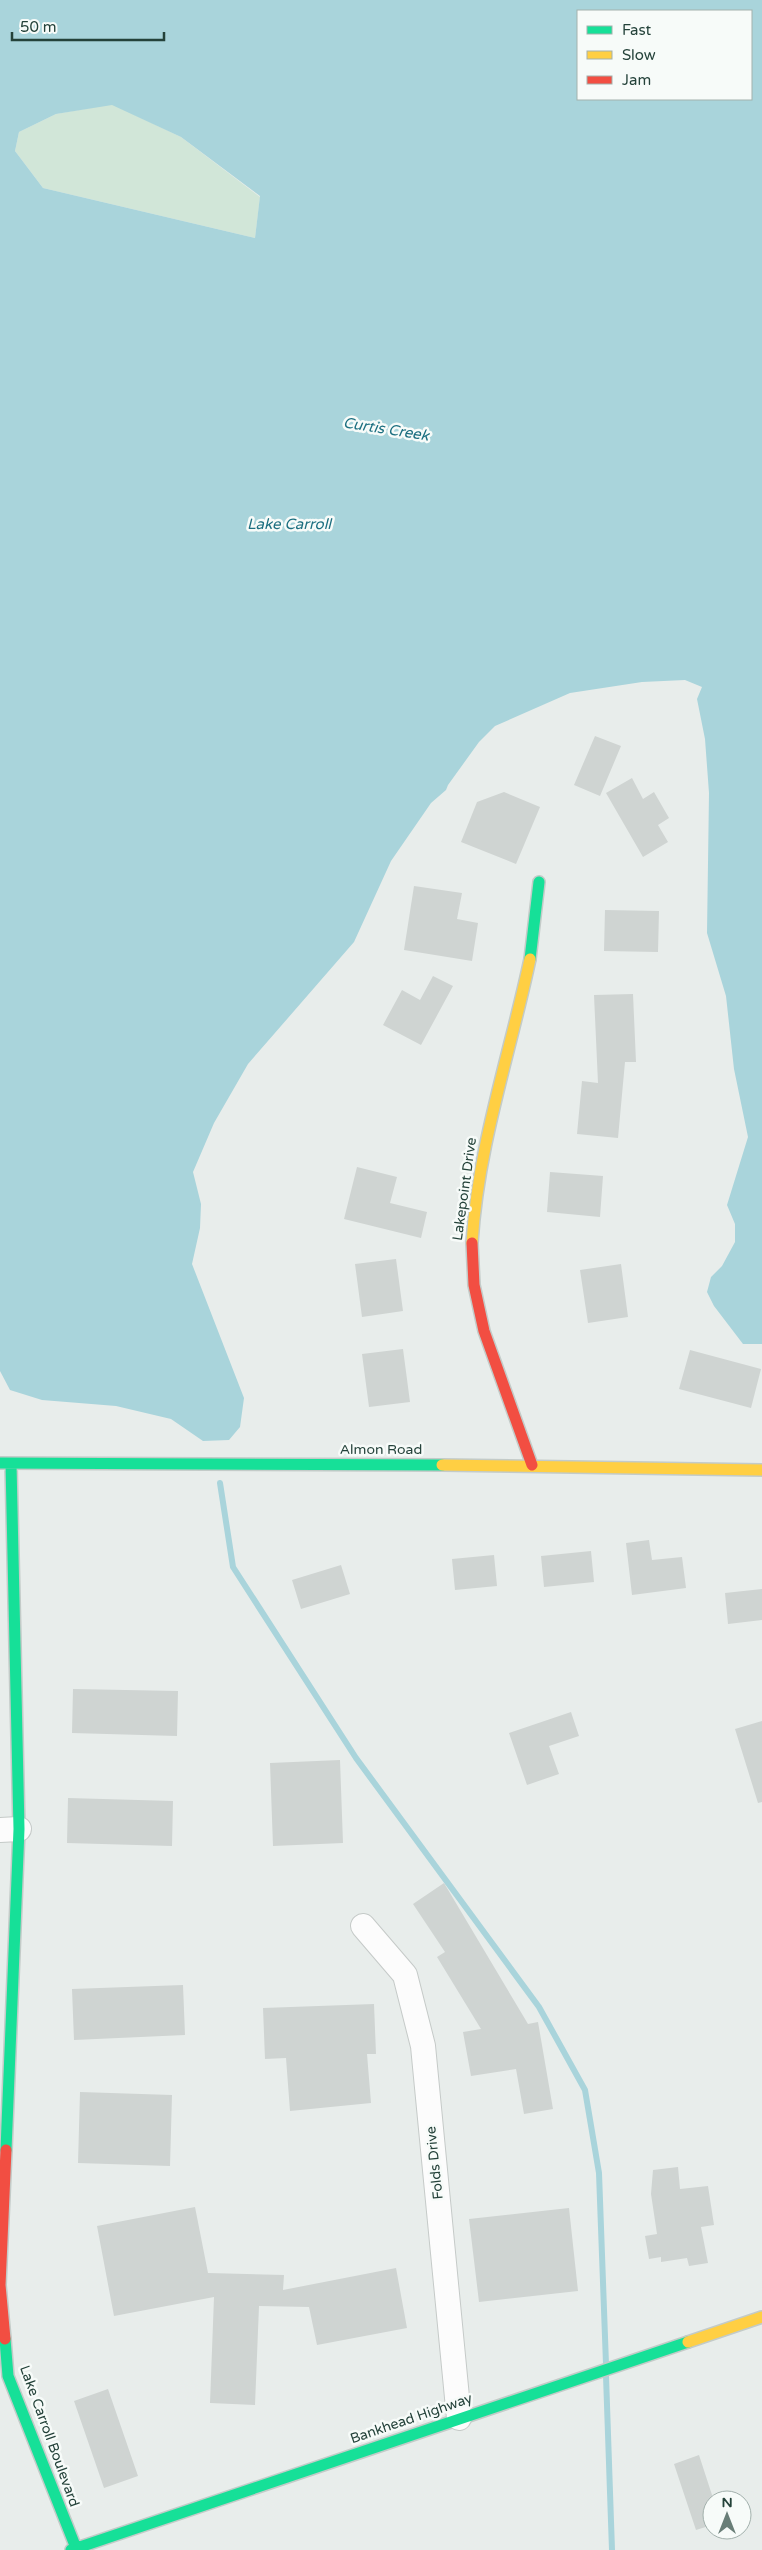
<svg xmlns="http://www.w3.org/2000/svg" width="762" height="2550" font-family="'Varela Round',sans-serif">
<rect width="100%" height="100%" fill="#e8edeb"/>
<path fill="#d1e6d8" d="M112,104L181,137L260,197L255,238L43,188L15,151L19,132L56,114Z"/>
<path fill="#a9d4db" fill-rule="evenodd" d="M0,0H762V1344H743L714,1306L707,1292L711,1277L722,1266L735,1242V1224L727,1205L748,1137L734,1069L726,996L707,933L709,793L705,739L697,699L702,687L685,680L642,682L570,693L495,726L479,742L448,785L446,790L431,803L391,861L354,942L248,1064L214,1123L193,1172L201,1204L200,1228L192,1264L244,1398L240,1427L229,1440L203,1441L171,1419L116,1406L42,1400L10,1390L0,1371ZM578,11H751V99H578ZM112,105L181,137L260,196L255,238L43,188L15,151L19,132L56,114Z"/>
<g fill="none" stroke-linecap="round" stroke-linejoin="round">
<path stroke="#a9d4db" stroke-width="6" d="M220,1483L233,1567L356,1758L539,2007L585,2090L599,2173L606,2364
M606,2376L612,2550"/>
</g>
<path fill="#cfd4d2" d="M595,736L621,746L600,796L574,785Z
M632,778L643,799L654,792L669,818L658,825L668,842L643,857L606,793Z
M504,792L540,807L516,864L461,842L477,802Z
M414,886L462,893L457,919L478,923L472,961L404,950Z
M605,910L659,911L658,952L604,951Z
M433,976L453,986L421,1045L383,1025L402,990L420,1000Z
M633,994L636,1062H625L618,1138L577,1134L582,1081L598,1083L594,995Z
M357,1167L397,1177L390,1203L427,1212L421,1238L344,1219Z
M550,1172L603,1176L600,1217L547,1212Z
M396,1259L403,1311L362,1317L355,1264Z
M621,1264L628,1317L588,1323L580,1270Z
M403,1349L410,1402L369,1407L362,1354Z
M690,1350L761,1369L751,1408L679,1389Z
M649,1540L652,1560L682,1557L686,1588L632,1595L626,1543Z
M591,1551L594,1582L544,1587L541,1556Z
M494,1555L497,1586L455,1590L452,1559Z
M341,1565L350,1594L301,1609L292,1580Z
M762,1589V1620L728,1624L725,1593Z
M73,1689L178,1691L177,1736L72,1733Z
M571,1712L579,1736L549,1746L559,1774L527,1785L509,1733Z
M762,1721V1802L758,1803L735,1729Z
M340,1760L343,1843L273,1846L270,1763Z
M68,1798L173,1801L172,1846L67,1843Z
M444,1883L528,2024L538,2022L553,2109L524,2114L516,2069L471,2076L463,2032L481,2029L437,1957L445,1952L413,1904Z
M183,1985L185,2035L74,2040L72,1989Z
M374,2004L376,2054H367L371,2103L290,2111L286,2058L265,2059L263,2008Z
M80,2092L172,2095L170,2166L78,2163Z
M678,2167L680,2189L708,2186L714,2225L701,2227L708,2263L689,2266L687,2258L661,2262V2257L649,2259L645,2236L657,2234L651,2194L653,2170Z
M195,2207L208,2273L284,2275L283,2290L396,2268L407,2328L317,2345L309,2307L259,2306L255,2405L210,2403L214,2297L114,2316L97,2226Z
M569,2208L578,2291L479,2302L469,2219Z
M108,2389L138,2476L104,2488L74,2401Z
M699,2455L712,2495V2525L696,2530L674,2464Z"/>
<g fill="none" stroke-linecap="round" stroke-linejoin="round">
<g stroke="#c5cac8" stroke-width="26">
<path id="street" d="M0,1830L19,1829
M363,1926L405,1975L423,2046L459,2418"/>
</g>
<g stroke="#c3cbc8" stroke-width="14">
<path id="fast" d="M530,959L539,882
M0,1463L442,1465
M6,2150L19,1829L11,1464
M5,2339L8,2376L76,2548
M71,2550L688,2342"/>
</g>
<g stroke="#c3cbc8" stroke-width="14">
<path id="slow" d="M472,1243C478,1145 510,1054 530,959
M442,1465L762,1470
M688,2342L762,2317"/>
</g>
<g stroke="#c3cbc8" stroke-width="14">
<path id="jam" d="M472,1243L474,1285L484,1331L532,1465
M5,2339L0,2285L6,2150"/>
</g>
<use href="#street" stroke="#fcfcfc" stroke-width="24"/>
<use href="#fast" stroke="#16e098" stroke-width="11"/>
<use href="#slow" stroke="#ffcf43" stroke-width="11"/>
<use href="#jam" stroke="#f24e42" stroke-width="11"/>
</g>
<g text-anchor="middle" stroke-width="5" stroke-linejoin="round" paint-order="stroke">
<g font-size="14" fill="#24423a" stroke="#f7fbf9">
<text transform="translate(464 1189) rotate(-82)" y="5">Lakepoint Drive</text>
<text x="381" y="1454">Almon Road</text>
<text transform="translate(434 2163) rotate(-96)" y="5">Folds Drive</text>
<text transform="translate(411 2418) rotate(-19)" y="5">Bankhead Highway</text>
<text transform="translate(50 2436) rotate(70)" y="5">Lake Carroll Boulevard</text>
</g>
<g font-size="15" font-style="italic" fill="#1c6f80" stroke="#f7fbf9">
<text transform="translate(386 429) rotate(9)" y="5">Curtis Creek</text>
<text x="289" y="529">Lake Carroll</text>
</g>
</g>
<rect x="577" y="10" width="175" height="90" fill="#f7fbf9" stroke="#a3b1ad"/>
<rect x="587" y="26" width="25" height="8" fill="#16e098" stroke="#a3b1ad"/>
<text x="622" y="35" font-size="15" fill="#24423a">Fast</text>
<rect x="587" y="51" width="25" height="8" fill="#ffcf43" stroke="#a3b1ad"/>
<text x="622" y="60" font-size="15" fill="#24423a">Slow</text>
<rect x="587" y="76" width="25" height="8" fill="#f24e42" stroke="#a3b1ad"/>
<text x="622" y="85" font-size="15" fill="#24423a">Jam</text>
<g transform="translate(727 2515)"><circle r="24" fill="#f7fbf9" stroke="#a3b1ad"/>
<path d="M0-4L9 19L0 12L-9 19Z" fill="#697e78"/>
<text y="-8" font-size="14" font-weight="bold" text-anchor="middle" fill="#24423a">N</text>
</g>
<path d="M12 32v8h152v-8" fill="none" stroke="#24423a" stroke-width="2.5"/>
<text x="20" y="32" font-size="15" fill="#24423a" stroke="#f7fbf9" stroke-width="4" paint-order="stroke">50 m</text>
</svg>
